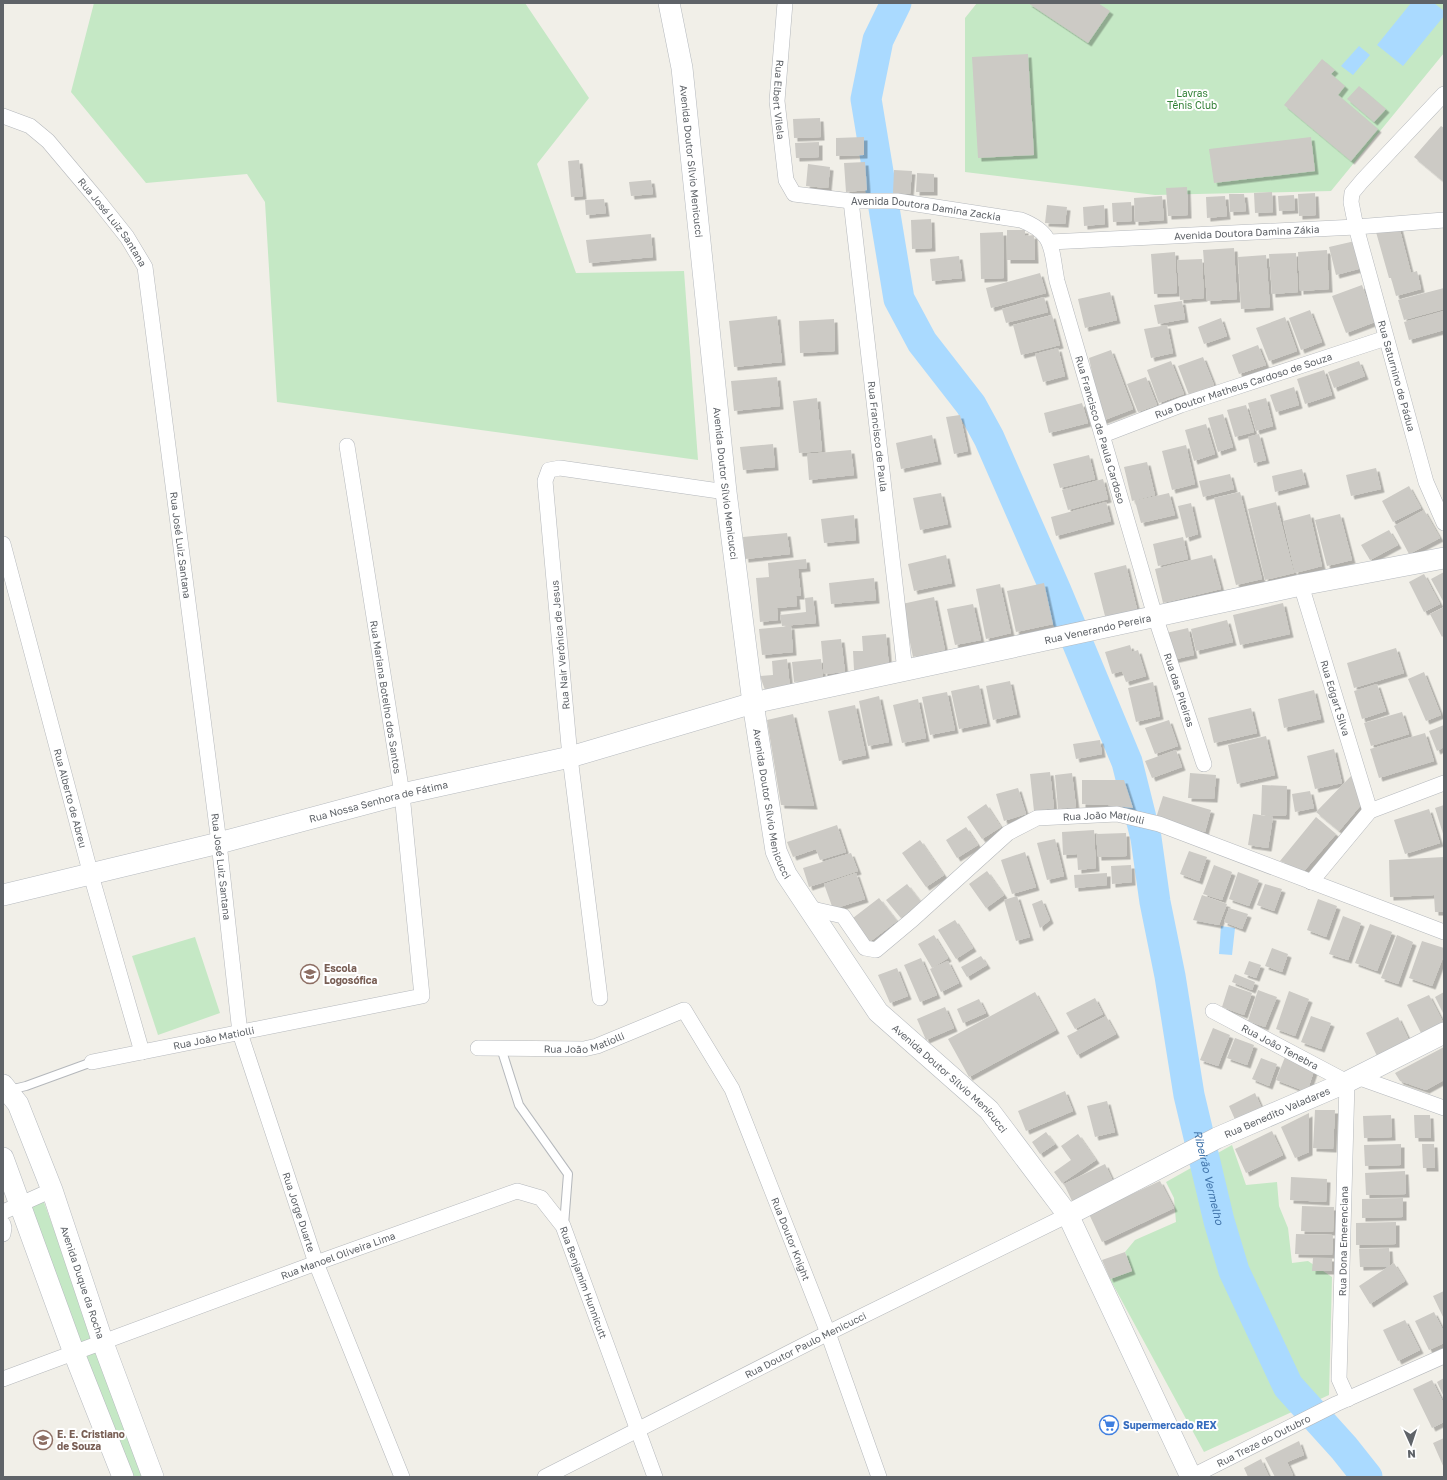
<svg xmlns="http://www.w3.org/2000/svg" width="1447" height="1480" font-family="'Golos Text',sans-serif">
<defs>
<filter id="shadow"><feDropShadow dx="3.5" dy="3.5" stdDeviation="0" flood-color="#0004"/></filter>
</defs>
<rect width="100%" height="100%" fill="#f1efe8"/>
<path fill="#c5e8c5" d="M94,3H525L589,98L537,164L576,273L684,271L698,460L277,402L265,202L247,174L146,183L71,92Z
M977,3H1444V53L1331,191L1155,195L965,172V18Z
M195,937L220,1013L158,1035L132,956Z
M1232,1145L1246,1185L1277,1182L1279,1206L1288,1228L1292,1263L1308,1261L1332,1277L1329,1395L1204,1452L1110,1279L1132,1271L1125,1252L1135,1240L1176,1222L1174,1198L1166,1182Z
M42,1197L94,1338L78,1343L27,1204Z
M99,1351L146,1477H129L83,1357Z"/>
<path fill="#aadaff" d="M1411,3H1434L1444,11V16L1403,66L1377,45Z
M1359,46L1370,55L1353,75L1341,66Z
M1221,926L1235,928L1232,955L1219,954Z"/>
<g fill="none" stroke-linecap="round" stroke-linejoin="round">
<path stroke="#aadaff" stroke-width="31" id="s1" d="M896,3L878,40L866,99L899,299L922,342L971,405L989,438L1056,591L1127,762L1146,838L1155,902L1170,976L1189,1095L1219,1221L1234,1271L1288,1386L1344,1448L1367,1477"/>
</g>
<path fill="#cccac5" filter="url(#shadow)" d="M1028,3H1098L1110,11L1088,43Z
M1028,54L1034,155L978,158L972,57Z
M1322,59L1335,70L1331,74L1345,86L1338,95L1378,129L1351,161L1284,105Z
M1359,86L1386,109L1374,122L1347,99Z
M820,118L821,137L794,138L793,119Z
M1441,126L1444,128V182L1414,157Z
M864,137V155L836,156V138Z
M1311,137L1315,171L1214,183L1209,149Z
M819,142V157L796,158L795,143Z
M579,160L583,196L571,197L568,161Z
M865,162L867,190L846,192L844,163Z
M808,164L830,167L828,188L806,186Z
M894,170L912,171L910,194L893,193Z
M917,173L934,174V192H916Z
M651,180L653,194L631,196L629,182Z
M1187,187L1188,215L1168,216L1166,188Z
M1272,192L1273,212L1255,213L1254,193Z
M1315,193L1316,215L1299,216L1298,194Z
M1229,194H1244L1246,211L1230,212Z
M1294,195L1295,210L1279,211L1278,196Z
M1162,196L1164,220L1135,222L1134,198Z
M1225,196L1227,216L1207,218L1206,197Z
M604,199L606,213L586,215L585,200Z
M1131,202L1132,221L1113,222L1112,203Z
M1047,205L1067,207L1065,224L1045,223Z
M1104,205L1105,224L1084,226L1083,207Z
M931,219L932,248L912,249L911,220Z
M1399,226L1411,273L1417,271L1421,289L1396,296L1391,278H1389L1376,232Z
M1007,230H1025V236L1034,235L1035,260H1007Z
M1003,232L1004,278L981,279L980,233Z
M651,234L653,257L589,263L586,240Z
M1355,241L1362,268L1336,275L1329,247Z
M1234,248L1237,299L1207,301L1203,250Z
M1327,250L1329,289L1300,291L1298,252Z
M1175,252L1177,293L1154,294L1151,254Z
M1296,253L1298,292L1272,294L1269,254Z
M1266,255L1270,307L1241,309L1238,257Z
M959,256L962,278L932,281L930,259Z
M1202,259L1204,298L1180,300L1177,260Z
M1040,273L1046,293L991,308L986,288Z
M1362,285L1375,322L1346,333L1332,296Z
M1444,288V309L1404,320L1398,300Z
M1110,292L1117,320L1085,328L1078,299Z
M1044,297L1048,312L1006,323L1002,309Z
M1182,301L1185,319L1158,324L1154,305Z
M1310,310L1322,342L1301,350L1289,318Z
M1444,311V330L1409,340L1404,322Z
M1052,315L1060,345L1021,355L1013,325Z
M777,316L782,362L734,367L729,321Z
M1285,317L1297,351L1269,361L1256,328Z
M1221,318L1227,336L1204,344L1198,327Z
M834,319L835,351L800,353L799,321Z
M1167,325L1173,353L1151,358L1144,329Z
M1258,345L1266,365L1239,374L1232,355Z
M1058,348L1065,376L1043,382L1035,354Z
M1111,350L1133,409L1102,421L1089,358Z
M1203,357L1214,385L1189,395L1178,366Z
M1171,361L1184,394L1159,403L1147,370Z
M1359,361L1365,376L1334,388L1328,372Z
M1324,370L1332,395L1305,404L1297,379Z
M777,377L780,406L734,411L731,381Z
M1146,377L1157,405L1138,412L1127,384Z
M1294,387L1299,405L1276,412L1270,395Z
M817,398L822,451L799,453L793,401Z
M1266,398L1273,426L1256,431L1248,403Z
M1082,403L1088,423L1049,433L1044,413Z
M1246,405L1254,432L1235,437L1227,410Z
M1223,414L1233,447L1218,452L1208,418Z
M960,415L968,451L954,454L946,417Z
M1206,424L1215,454L1194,461L1185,430Z
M1259,434L1266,460L1254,463L1248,437Z
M932,435L938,461L901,469L896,443Z
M773,444L775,467L743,470L740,447Z
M1186,445L1195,484L1172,490L1162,451Z
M851,450L854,475L809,480L807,454Z
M1089,455L1095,479L1060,488L1053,464Z
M1147,462L1155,495L1132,501L1124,467Z
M1376,468L1381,489L1351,496L1346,475Z
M1302,469L1306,484L1275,492L1272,476Z
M1230,474L1234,489L1203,497L1199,481Z
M1103,479L1108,499L1068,510L1062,490Z
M1409,486L1421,508L1393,522L1382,501Z
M1240,492L1262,579L1236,585L1214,498Z
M941,493L948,524L920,530L913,498Z
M1169,493L1175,515L1141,523L1135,501Z
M1106,502L1111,521L1056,536L1051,517Z
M1276,502L1294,573L1265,580L1248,509Z
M1191,503L1198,534L1186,538L1178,506Z
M1424,510L1440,538L1409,554L1394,526Z
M1310,514L1322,566L1295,573L1283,521Z
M1340,514L1352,560L1327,566L1315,520Z
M854,515L856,540L824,543L821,519Z
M1389,530L1398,545L1370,560L1361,545Z
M787,533L790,554L745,559L743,537Z
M1183,537L1188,559L1158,566L1153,544Z
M946,555L952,583L914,591L908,564Z
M1212,555L1221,589L1163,603L1155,569Z
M806,559L807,568L798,569L801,596H796L797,606L777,608L778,620L760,622L756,578L769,577L768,563Z
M1126,565L1137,609L1105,616L1094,573Z
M1444,572V601H1443L1431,579Z
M1424,574L1440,604L1424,612L1409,582Z
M874,578L876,600L831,604L829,583Z
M1044,583L1053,624L1016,632L1007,591Z
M1000,584L1011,633L986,639L976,589Z
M813,597L816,623L782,626L780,615L806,612L805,598Z
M934,597L945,650L913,657L902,604Z
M1283,603L1290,634L1240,645L1233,615Z
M973,604L981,640L955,645L947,609Z
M1444,607V635L1442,637L1430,614Z
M1227,620L1233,642L1196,651L1191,629Z
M791,626L793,652L762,655L759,629Z
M1188,628L1194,655L1172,660L1166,633Z
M886,634L889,667L854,670L853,651H863L862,636Z
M841,639L845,672L824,674L821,641Z
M1130,645L1132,652L1138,650L1146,676L1126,682L1122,671L1112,674L1105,652Z
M1396,648L1404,673L1354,688L1347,663Z
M787,659L790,688L765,690L760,676L773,675L772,661Z
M821,659L823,679L794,682L792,662Z
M1424,672L1441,715L1426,721L1408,679Z
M1010,681L1017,714L993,720L986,686Z
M1153,682L1160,716L1136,722L1128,688Z
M1377,684L1386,711L1362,719L1354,691Z
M979,685L987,723L959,729L951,691Z
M1314,690L1321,719L1284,728L1278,699Z
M947,692L955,730L930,735L922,697Z
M879,696L889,742L868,746L859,701Z
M918,699L926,738L902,743L893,705Z
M855,705L866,755L839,761L828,711Z
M1251,708L1257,733L1214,743L1208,718Z
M1402,712L1409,734L1371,746L1364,723Z
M793,714L814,806L781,805L767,720Z
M1169,720L1178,746L1155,754L1145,728Z
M1444,725V747L1437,751L1429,731Z
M1425,733L1434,761L1379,778L1370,749Z
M1266,736L1275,775L1237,784L1228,745Z
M1100,740L1102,754L1076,759L1073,744Z
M1334,749L1342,783L1315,789L1307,756Z
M1176,750L1182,767L1152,778L1145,761Z
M1050,772L1054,808L1034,811L1030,774Z
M1072,773L1076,807L1058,809L1055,775Z
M1190,773L1216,775L1214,799L1188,798Z
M1351,776L1361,805L1339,831L1316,812Z
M1082,780H1124L1133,808L1108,805L1082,804Z
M1262,785L1287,786L1286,816L1261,815Z
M1018,788L1026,814L1004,821L996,794Z
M1310,791L1314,808L1295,812L1292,794Z
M1163,796L1211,810L1205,832L1156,818Z
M986,804L1001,827L982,839L967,817Z
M1444,805V837L1435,808Z
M1429,809L1440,843L1405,854L1394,820Z
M1253,814L1273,817L1268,848L1248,845Z
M1316,817L1336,834L1304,871L1280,861Z
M837,825L846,852L820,860L816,849L793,857L787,842Z
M966,827L978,845L957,858L946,840Z
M1094,830L1096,868L1078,870L1077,854L1063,855L1062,832Z
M1126,833L1127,856L1098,857L1096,834Z
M1055,839L1064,876L1047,880L1037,843Z
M920,840L944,875L926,887L902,853Z
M1189,851L1207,857L1199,881L1180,874Z
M1025,852L1036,887L1012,894L1001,860Z
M851,853L858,871L809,887L803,868Z
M1444,857V912H1435L1434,895L1390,897L1389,860Z
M1131,865L1132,882L1112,884L1111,866Z
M1214,865L1232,872L1222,900L1203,894Z
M987,871L1004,895L986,908L969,884Z
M1238,872L1259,880L1249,906L1229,899Z
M856,873L865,899L833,909L824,884Z
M1107,873V885L1075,888L1074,875Z
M907,884L921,902L901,918L886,900Z
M1265,884L1282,889L1274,911L1257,905Z
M1202,895L1227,904L1219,925L1193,920Z
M1017,896L1030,937L1016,941L1004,900Z
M879,898L897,921L867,944L853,918Z
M1318,899L1337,906L1326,937L1307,930Z
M1042,900L1050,920L1040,928L1032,904Z
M1229,908L1248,914L1242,929L1224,922Z
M1343,916L1361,923L1348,960L1329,954Z
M955,920L973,948L956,959L938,930Z
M1370,924L1392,932L1377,971L1355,963Z
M934,935L948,958L932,968L918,944Z
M1397,935L1413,942L1398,984L1381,978Z
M1422,941L1444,948V955L1432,986L1409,978Z
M1272,948L1288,954L1282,972L1265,966Z
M981,956L987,965L967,977L961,967Z
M921,958L937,995L920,1002L904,965Z
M948,961L959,983L941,992L930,969Z
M1249,961L1261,965L1256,978L1244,974Z
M897,968L908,996L890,1003L878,975Z
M1235,974L1255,982L1252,990L1232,982Z
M1229,985L1252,993L1244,1015L1222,1007Z
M1258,990L1277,997L1265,1027L1248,1021Z
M1289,991L1309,999L1295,1036L1276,1029Z
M1035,992L1056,1030L969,1077L948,1039Z
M1444,992V1015L1435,997Z
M1429,995L1443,1022L1421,1033L1407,1005Z
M1095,998L1103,1014L1075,1029L1066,1013Z
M979,999L986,1013L963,1023L957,1009Z
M945,1007L954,1028L926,1040L917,1019Z
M1106,1016L1116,1034L1077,1055L1067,1036Z
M1311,1016L1331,1023L1321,1049L1301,1042Z
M1398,1017L1409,1040L1377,1056L1366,1033Z
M1213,1028L1230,1035L1218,1066L1200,1060Z
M1235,1038L1254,1045L1247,1065L1227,1058Z
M1444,1047V1080L1426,1090L1400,1081L1395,1073Z
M1285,1057L1315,1068L1307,1092L1276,1080Z
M1261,1058L1277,1064L1269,1086L1252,1079Z
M1065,1091L1073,1111L1026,1131L1018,1111Z
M1255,1093L1263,1111L1237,1124L1229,1106Z
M1107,1101L1115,1132L1095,1137L1087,1106Z
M1315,1110H1335L1333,1149L1313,1148Z
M1309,1113V1152L1295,1158L1281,1127Z
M1391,1115L1392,1137L1364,1138L1363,1116Z
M1414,1115H1430L1431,1138H1415Z
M1272,1131L1283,1155L1246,1173L1235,1149Z
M1046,1132L1055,1144L1040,1154L1032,1142Z
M1078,1134L1096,1160L1062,1183L1054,1172L1071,1160L1061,1146Z
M1401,1144V1165L1365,1166L1364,1145Z
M1422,1144H1434L1435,1168H1423Z
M1105,1164L1113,1181L1072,1201L1064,1184Z
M1405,1171L1406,1194L1366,1195L1365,1173Z
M1291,1177L1327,1179L1326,1202L1290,1200Z
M1160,1181L1174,1208L1102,1242L1089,1214Z
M1403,1198V1217L1362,1218V1199Z
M1302,1206L1334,1207L1333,1232L1301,1231Z
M1396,1222V1244L1356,1245V1223Z
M1296,1234L1333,1235L1332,1255L1295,1254Z
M1389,1248L1390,1266L1360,1267L1359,1249Z
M1125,1252L1132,1271L1110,1279L1102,1260Z
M1313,1258H1332V1271H1312Z
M1394,1263L1405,1281L1370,1304L1359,1286Z
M1444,1291V1319L1433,1296Z
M1434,1312L1444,1332V1343L1429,1350L1415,1321Z
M1405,1320L1420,1350L1398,1361L1383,1330Z
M1444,1378V1397L1437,1382Z
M1432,1380L1444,1404V1422L1432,1428L1413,1389Z
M1444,1438V1468L1433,1443Z
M1299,1441L1304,1455L1287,1462L1293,1475L1288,1477H1275L1265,1458Z
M1261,1459L1269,1477H1248L1244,1468Z"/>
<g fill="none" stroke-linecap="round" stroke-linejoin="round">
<g stroke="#b5b8bc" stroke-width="10">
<path id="lane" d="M501,1048L519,1105L568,1174L564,1225
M9,1090L26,1086L92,1062"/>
</g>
<g stroke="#b5b8bc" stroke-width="16">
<g id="street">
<path id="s2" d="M785,3L777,101L786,180L794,194L851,201H897L1021,220C1055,233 1051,250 1057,281L1155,616L1204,764"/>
<path id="s3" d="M1444,94L1362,181L1352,193L1351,202L1356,227L1426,482L1444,523"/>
<path id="s4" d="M3,116L30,126L48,141L96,198L127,237L145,267L219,843L240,1033L316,1263L402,1477"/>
<path id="s5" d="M851,201L905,671"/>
<path id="s6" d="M1050,242L1356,227L1444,220"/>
<path id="s7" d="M1103,435L1181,405L1386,338"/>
<path id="s8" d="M3,544L91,875L142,1052"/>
<path id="s9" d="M1301,585L1370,811"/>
<path d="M1311,882L1370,811L1444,783"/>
<path id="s10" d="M808,908L843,916L865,948L876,950L913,919L1008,833L1037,818L1117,814L1159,824L1444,932"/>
<path d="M600,998L570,757L545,481L549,470L560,468L726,492"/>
<path id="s11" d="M1213,1011L1347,1082L1339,1379L1348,1399"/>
<path id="s12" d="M478,1048L584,1049L597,1046L684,1010L732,1089L828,1333L879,1477"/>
<path id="s13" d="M92,1062L422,996L402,794L347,446"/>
<path d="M1357,1077L1444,1108"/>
<path d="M3,1212L52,1190"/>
<path d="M3,1224L4,1228L3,1234"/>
<path id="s14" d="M3,1379L316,1263L517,1191L541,1198L563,1226L655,1477"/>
<path id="s15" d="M545,1477L828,1333L1068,1215"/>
<path id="s16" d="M1191,1477L1336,1404L1444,1356"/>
</g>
</g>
<g stroke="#b6babf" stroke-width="22">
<g id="secondary">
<path id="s17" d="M669,3L682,68L726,492L753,703L776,851L786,874L878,1012L989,1110L1068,1215L1191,1477"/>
<path id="s18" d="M3,895L219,843L402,794L570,757L753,703L1301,585L1444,558"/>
<path id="s19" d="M3,1085L18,1104L52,1190L103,1343L153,1477"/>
<path d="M3,1158L74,1353L123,1477"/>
<path id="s20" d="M1068,1215L1217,1138L1347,1082L1444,1033"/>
</g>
</g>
<use href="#lane" stroke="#fff" stroke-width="8"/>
<use href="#street" stroke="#fff" stroke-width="15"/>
<use href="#secondary" stroke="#fff" stroke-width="21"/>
</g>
<defs>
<g id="school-ring" transform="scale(1)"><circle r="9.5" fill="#fff" stroke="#8d6e63" stroke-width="1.5"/><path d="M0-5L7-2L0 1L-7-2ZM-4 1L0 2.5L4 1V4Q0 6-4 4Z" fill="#8d6e63"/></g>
<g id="supermarket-ring" transform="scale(1)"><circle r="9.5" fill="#fff" stroke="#3f7fe0" stroke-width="1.5"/><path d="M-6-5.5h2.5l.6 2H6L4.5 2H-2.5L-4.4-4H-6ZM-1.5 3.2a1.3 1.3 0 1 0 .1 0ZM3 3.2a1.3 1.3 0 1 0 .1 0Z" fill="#3f7fe0"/></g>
</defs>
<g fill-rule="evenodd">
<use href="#school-ring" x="310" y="974"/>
<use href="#supermarket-ring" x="1109" y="1425"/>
<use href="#school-ring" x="43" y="1440"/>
</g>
<g text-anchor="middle" stroke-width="4" stroke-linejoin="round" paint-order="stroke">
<g font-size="10" fill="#348238" stroke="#fff">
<text x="1192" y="97">Lavras<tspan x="1192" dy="12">Tênis Club</tspan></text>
</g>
<g font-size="10" fill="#5f6368" stroke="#fff">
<text dy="4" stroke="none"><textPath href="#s2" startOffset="97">Rua Elbert Vilela</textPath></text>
<text dy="4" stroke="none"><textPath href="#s17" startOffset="160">Avenida Doutor Sílvio Menicucci</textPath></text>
<text dy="4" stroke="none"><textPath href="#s2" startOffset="327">Avenida Doutora Damina Zackia</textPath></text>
<text dy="4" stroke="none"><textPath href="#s4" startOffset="156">Rua José Luiz Santana</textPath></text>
<text dy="4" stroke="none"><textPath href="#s6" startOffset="197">Avenida Doutora Damina Zákia</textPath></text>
<text dy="4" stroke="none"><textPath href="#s3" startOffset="324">Rua Saturnino de Pádua</textPath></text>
<text dy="4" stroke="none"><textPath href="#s7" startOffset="149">Rua Doutor Matheus Cardoso de Souza</textPath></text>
<text dy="4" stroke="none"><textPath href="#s2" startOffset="654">Rua Francisco de Paula Cardoso</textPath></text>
<text dy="4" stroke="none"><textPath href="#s5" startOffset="237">Rua Francisco de Paula</textPath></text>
<text dy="4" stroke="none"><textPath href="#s17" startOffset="484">Avenida Doutor Sílvio Menicucci</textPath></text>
<text dy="4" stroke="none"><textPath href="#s4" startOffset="492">Rua José Luiz Santana</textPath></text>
<text dy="4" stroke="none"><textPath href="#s18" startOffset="1127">Rua Venerando Pereira</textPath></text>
<text transform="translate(560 645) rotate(-95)" y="4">Rua Nair Verônica de Jesus</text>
<text dy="4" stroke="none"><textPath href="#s2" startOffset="926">Rua das Piteiras</textPath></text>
<text transform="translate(386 697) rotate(81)" y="4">Rua Mariana Botelho dos Santos</text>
<text dy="4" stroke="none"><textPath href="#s9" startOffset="118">Rua Edgart Silva</textPath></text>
<text dy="4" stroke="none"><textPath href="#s8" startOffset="263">Rua Alberto de Abreu</textPath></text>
<text dy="4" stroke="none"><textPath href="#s18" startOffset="387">Rua Nossa Senhora de Fátima</textPath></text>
<text dy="4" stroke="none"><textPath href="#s17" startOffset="808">Avenida Doutor Sílvio Menicucci</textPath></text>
<text dy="4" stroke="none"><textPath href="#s10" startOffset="362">Rua João Matiolli</textPath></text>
<text dy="4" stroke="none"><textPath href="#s4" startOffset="816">Rua José Luiz Santana</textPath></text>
<text dy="4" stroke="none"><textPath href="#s13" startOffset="124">Rua João Matiolli</textPath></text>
<text dy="4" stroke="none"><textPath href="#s12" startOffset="107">Rua João Matiolli</textPath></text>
<text dy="4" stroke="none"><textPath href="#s11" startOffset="76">Rua João Tenebra</textPath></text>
<text dy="4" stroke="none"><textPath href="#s17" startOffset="1144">Avenida Doutor Sílvio Menicucci</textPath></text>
<text dy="4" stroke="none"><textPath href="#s20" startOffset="233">Rua Benedito Valadares</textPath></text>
<text dy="4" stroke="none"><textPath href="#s4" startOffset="1172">Rua Jorge Duarte</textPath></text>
<text dy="4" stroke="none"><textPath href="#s12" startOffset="467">Rua Doutor Knight</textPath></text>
<text transform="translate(1343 1241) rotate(-89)" y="4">Rua Dona Emerenciana</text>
<text dy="4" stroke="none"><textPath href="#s14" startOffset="357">Rua Manoel Oliveira Lima</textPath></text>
<text dy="4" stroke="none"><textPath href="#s19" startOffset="214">Avenida Duque da Rocha</textPath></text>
<text dy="4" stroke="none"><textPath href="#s14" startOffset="668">Rua Benjamim Hunnicutt</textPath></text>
<text dy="4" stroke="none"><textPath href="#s15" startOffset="292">Rua Doutor Paulo Menicucci</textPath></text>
<text dy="4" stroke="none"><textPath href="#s16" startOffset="81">Rua Treze do Outubro</textPath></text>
</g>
<g font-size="10" font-weight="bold" fill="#785e54" stroke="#fff" text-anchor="start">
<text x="324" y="972">Escola<tspan x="324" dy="12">Logosófica</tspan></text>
<text x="57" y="1438">E. E. Cristiano<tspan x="57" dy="12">de Souza</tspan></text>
</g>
<g font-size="10" font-weight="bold" fill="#366cbe" stroke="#fff" text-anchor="start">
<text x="1123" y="1429">Supermercado REX</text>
</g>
<g font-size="11" font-style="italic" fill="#4174aa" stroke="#fff">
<text dy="4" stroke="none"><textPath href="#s1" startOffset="1246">Ribeirão Vermelho</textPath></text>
</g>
</g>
<rect width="1447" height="1480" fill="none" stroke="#5f6368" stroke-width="8"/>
<g transform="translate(1411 1444) rotate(177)" stroke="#ffffff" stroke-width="3" paint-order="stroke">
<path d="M0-3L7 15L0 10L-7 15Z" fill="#5f6368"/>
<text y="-6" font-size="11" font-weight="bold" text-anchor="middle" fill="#5f6368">N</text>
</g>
</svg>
